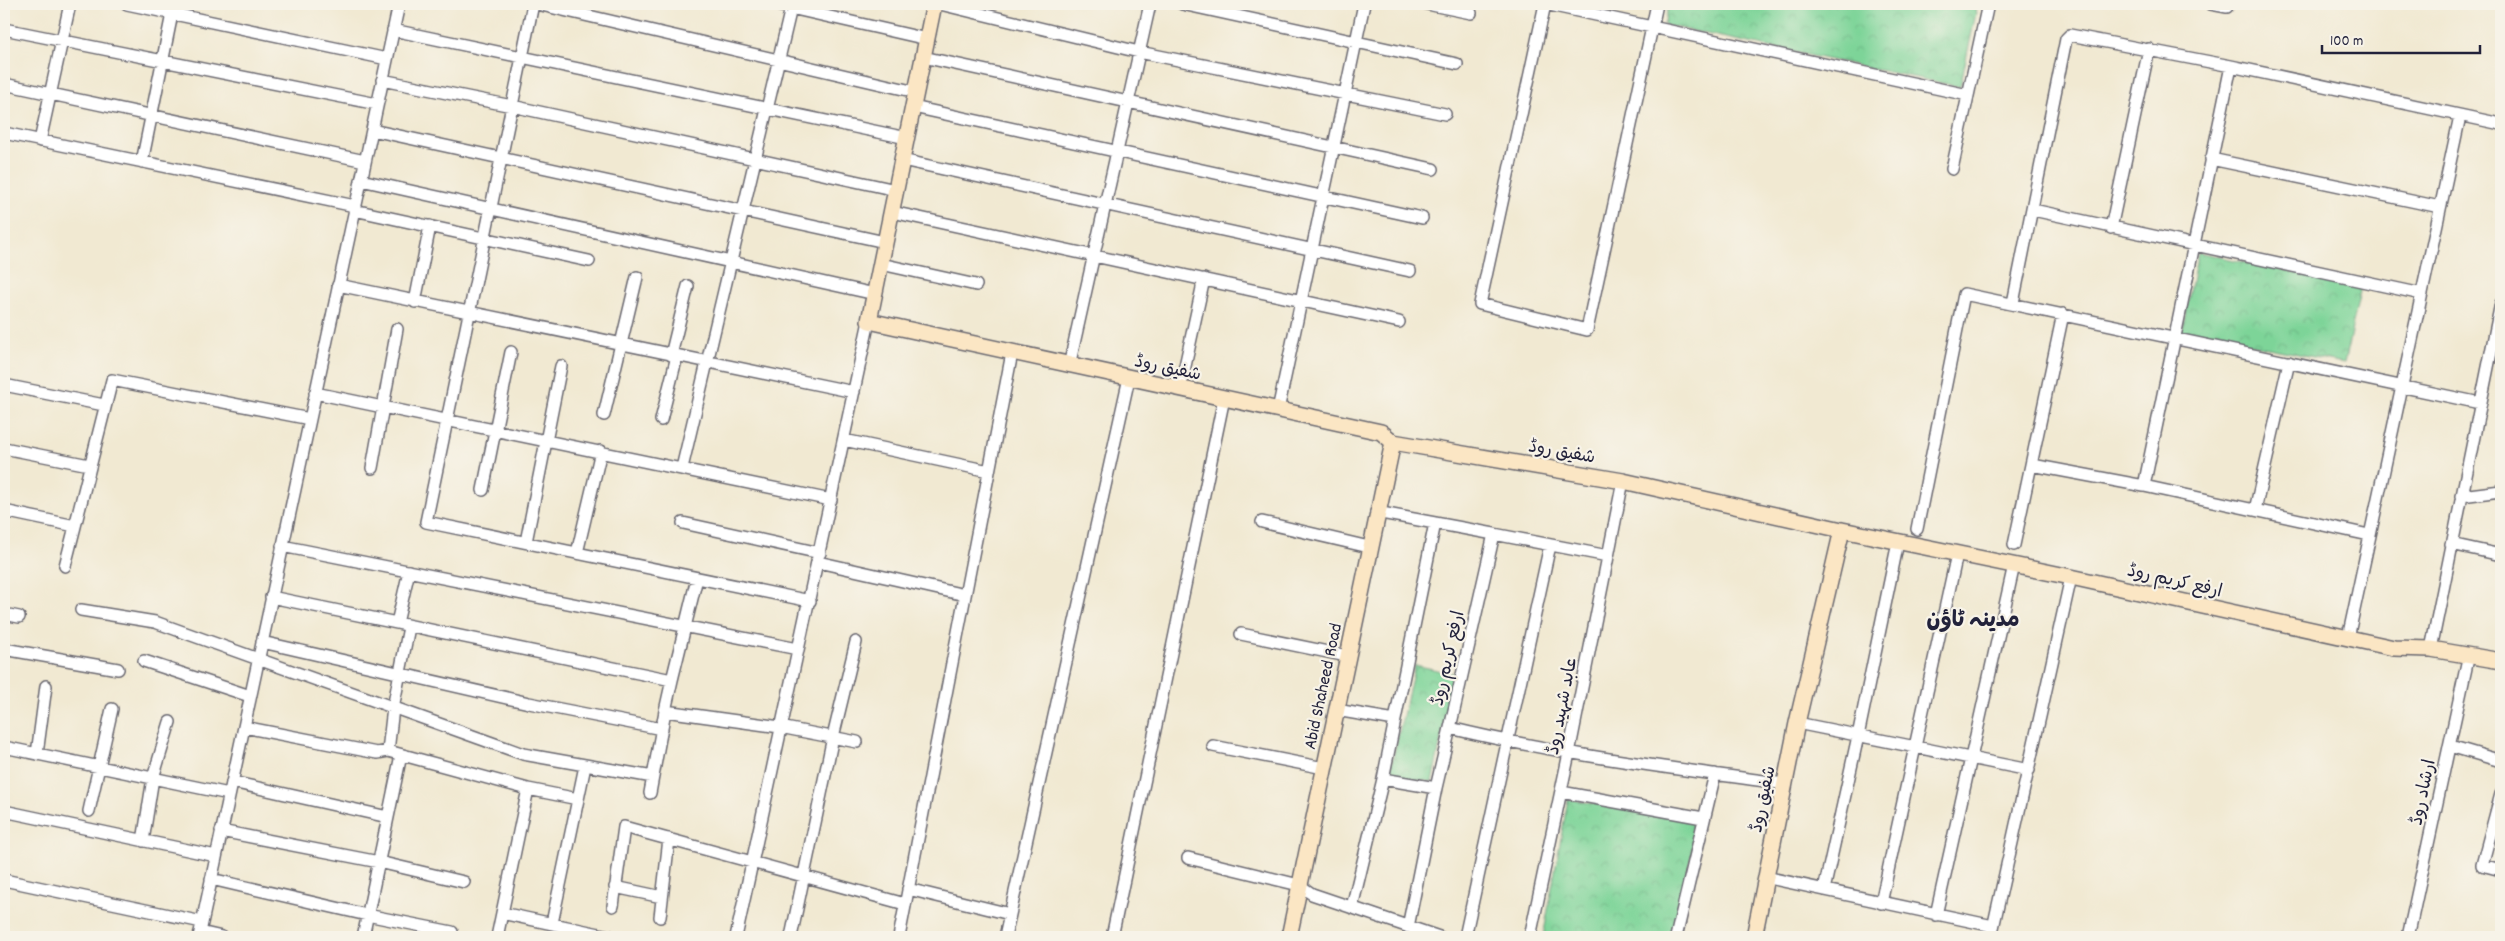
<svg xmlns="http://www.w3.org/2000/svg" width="2505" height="941" font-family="Dekko,'Playpen Sans Arabic',sans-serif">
<defs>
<pattern id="park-crowns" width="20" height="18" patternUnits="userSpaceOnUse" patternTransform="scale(1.25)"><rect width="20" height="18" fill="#7dd498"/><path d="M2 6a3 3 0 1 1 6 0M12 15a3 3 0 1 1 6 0" fill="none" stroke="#6cb684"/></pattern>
</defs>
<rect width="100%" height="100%" fill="#f7f3e8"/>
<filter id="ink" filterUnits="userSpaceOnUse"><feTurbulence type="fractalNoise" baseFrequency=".02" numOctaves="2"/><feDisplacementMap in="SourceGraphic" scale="10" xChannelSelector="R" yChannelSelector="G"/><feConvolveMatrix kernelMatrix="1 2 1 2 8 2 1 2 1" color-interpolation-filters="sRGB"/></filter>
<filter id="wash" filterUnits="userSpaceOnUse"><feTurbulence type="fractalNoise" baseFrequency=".0096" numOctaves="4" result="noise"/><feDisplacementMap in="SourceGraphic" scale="20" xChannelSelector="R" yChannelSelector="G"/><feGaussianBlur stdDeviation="1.12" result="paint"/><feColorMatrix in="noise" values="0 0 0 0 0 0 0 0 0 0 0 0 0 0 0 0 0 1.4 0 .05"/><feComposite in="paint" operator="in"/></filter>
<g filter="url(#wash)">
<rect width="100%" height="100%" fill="#f1e9d2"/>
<path fill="url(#park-crowns)" stroke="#507b6a" d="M1669,4H1978L1960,87L1664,25Z
M2198,252L2361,288L2344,363L2182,331Z
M1415,665L1455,674L1432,782L1389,775Z
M1568,799L1699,822L1672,937H1543Z"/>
</g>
<g filter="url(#ink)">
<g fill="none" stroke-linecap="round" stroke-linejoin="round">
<g stroke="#6a6870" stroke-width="14">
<path id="street" d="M127,4L387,59
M533,4L426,522L810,601
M537,4L916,92
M773,4L927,39
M940,4L1139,52L1445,114
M1182,4L1457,64
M1427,4L1471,13
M1545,4L1480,304L1587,330L1657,4
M1545,4L1968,95
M2211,4L2227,7
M4,29L377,104
M393,30L907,138
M923,57L1433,169
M382,80L512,106L896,190
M4,84L365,161
M913,107L1422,218
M372,130L885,242
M4,133L355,206
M40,141L70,4
M2211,159L2440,207
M902,160L1410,271
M142,162L174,4
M1952,169L1988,4
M361,180L875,294
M354,210L589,261
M2033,210L2422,294
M892,212L1399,322
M2111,228L2149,49
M881,264L976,285
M338,285L854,392
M415,302L430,226
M2013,303L2066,39L2070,35L2231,66L2501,124
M671,355L688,286
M1069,366L1150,4
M4,385L104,405
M1180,389L1204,279
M315,393L831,500
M1278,410L1364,4
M604,415L637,277
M661,420L677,356
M844,440L989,471
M4,448L89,465
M2032,465L2144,486L2369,535
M372,468L397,329
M682,468L791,8
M2144,486L2231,66
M483,490L511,352
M2461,496L2501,491
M2255,510L2289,362
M4,511L75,526
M1376,512L1494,534
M1262,522L1369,547
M683,523L820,553
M1917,529L1964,294L2480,403
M526,542L561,366
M2451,544L2501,555
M2014,545L2063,314
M282,546L798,649
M577,553L601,451
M1608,556L1494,534L1450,728C1560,755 1673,768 1785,784
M818,562L965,595
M65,566L112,380L310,419
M271,597L672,680L665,711L780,727L857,742
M81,610L155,622L523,754L653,777
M4,614L19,617
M397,623L409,571
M1241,634L1347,656
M2348,638L2460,116
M262,642L529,703L662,729
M4,649L118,669
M2431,649L2501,303
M144,661L250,696
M672,680L697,578
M1336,710L1395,720
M1797,723L2029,770
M244,727L377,753L388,751L528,789L578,799
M1213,746L1324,768
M2450,746L2501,761
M4,747L229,794
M388,751L393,708L409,627
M37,754L46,686
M1383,779L1436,788L1450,728
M232,782L388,817
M1561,792L1703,818
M650,793L665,711
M2501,794L2482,865L2501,870
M4,811L216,856
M89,811L112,709
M221,831L379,862L464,882
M143,841L153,778L170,722
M1188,858L1299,885L1312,894L1439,937
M1765,877L1993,926
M211,879L367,915L452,932
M4,880L202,922
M615,887L662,897
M908,889L1010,914
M1824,890L1858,736L1898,542
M1881,903L1957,554
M613,906L624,827L905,904
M1352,907L1383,779L1435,523
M502,913L613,937
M1936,915L2014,565
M660,917L669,839
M552,923L585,766
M1408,927L1436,788
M200,932L222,937
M199,937L399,4
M363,937L401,755
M497,937L528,789
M736,937C779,731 826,527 869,321
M791,937L833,737L856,642
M899,937L1012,353
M1005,937L1129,378
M1112,937L1224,398
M1465,937L1550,545
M1530,937L1569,753L1623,481
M1676,937L1715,774
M1991,937L2071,577
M2408,937L2469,654"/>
</g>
<g stroke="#6a6870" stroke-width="18">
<path id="secondary" d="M934,4L869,321L1381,432L1393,442L1623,481L1842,530L1797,723L1754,937
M1842,530L2071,577L2394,648L2431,649L2501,661
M1289,937L1393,442"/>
</g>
<use href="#street" stroke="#fff" stroke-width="11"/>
<use href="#secondary" stroke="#fbe6c4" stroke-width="15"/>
</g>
</g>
<g text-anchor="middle" stroke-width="4.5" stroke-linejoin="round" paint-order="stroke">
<g font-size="18" fill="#22223b" stroke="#f7f3e8">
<text transform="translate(1168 367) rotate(12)" y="6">شفیق روڈ</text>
<text transform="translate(1562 451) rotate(10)" y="6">شفیق روڈ</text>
<text transform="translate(2175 580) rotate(13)" y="6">ارفع کریم روڈ</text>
<text transform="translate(1447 658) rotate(-77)" y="6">ارفع کریم روڈ</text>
<text transform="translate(1322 686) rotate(-78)" y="6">Abid Shaheed Road</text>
<text transform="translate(1561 706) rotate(-79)" y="6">عابد شہید روڈ</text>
<text transform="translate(2422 792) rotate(-78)" y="6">ارشاد روڈ</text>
<text transform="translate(1762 799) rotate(-78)" y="6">شفیق روڈ</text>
</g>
<g font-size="22" font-weight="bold" fill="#22223b" stroke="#f7f3e8">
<text x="1973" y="626">مدینہ ٹاؤن</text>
</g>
</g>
<rect width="2505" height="941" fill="none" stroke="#f7f3e8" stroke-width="20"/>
<path d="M2322 45v8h158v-8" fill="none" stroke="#22223b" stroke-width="2.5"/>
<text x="2330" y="45" font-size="15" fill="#22223b" stroke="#f7f3e8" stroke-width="4" paint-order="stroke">100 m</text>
</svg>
